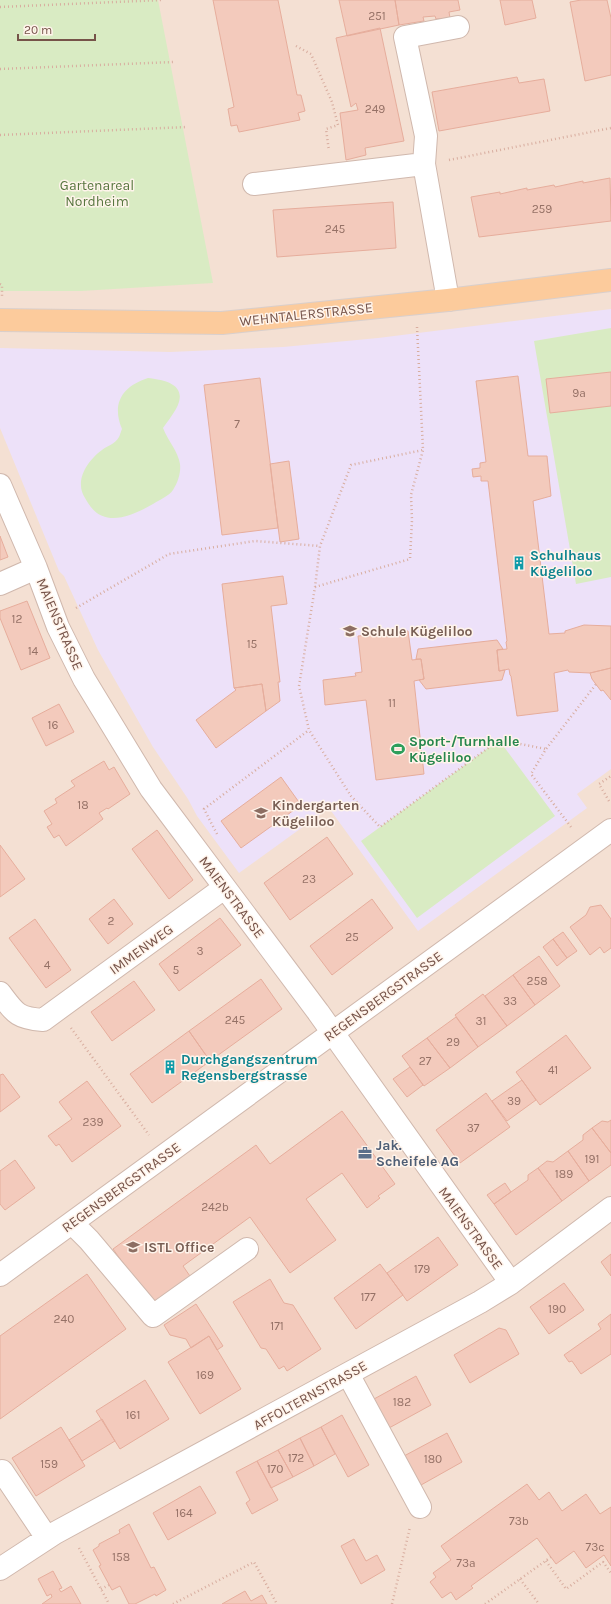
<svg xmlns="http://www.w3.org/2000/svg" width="611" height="1604" font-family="Karla,sans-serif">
<rect width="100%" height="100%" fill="#fdf0e5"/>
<path fill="#f4e0d3" d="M0,0H611V1604H0Z"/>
<path fill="#ede1f9" d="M611,309V769L577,794L587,808L418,931L329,808L239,873L197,816L188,799L153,747L98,650L64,576L59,571L0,428V348L170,352L283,347L378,338Z"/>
<path fill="#d9ebc3" d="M0,0H158L213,283L81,291H0Z
M611,328V577L576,584L534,341Z
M148,378C166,380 189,385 176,409C172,416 167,422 163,428C168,441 178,451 180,464C181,473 178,482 173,490C169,496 159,500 153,504C132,516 104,529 88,503C85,498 81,492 81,486C80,472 91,458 102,450C107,446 115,444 119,437C120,435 121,431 122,429C111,403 123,386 148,378Z
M499,740L555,816L417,918L361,841Z"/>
<path fill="#f3cabc" stroke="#e6ad9c" d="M213,0H278L297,95H301L305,111L298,113L300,120L239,132L237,125L231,126L228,109L234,107Z
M339,0H395L399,25L347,36Z
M395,0H458L460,10L449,12L450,18L436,19L435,16L423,17L424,21L399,25Z
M500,0H532L536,18L505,25Z
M581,0H607L611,18V75L585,81L570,2Z
M380,28L404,141L365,148L366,155L346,160L340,113L358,110L356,103L351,107L336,38Z
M517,77L519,83L544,79L550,111L439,131L432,92Z
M610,178L611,221L479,237L471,197L500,192V194L527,188V190L554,185L555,187L583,181V183Z
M393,202L396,248L277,257L273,210Z
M611,372V406L550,413L546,379Z
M518,376L528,456H547L551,496L533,501L549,634L565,633V631L584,625L611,626V668L590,673L569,672L568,670L554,673L558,711L517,716L511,676L510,675L509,669L499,671L497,650L507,649L506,642L507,641L488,481H481V476L473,477L472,469L480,468V463L486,462L476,381Z
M260,378L278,528L222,535L204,385Z
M289,461L299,539L280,542L270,464Z
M0,536L8,557L0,560Z
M283,576L287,604L271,606L280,682H278L280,701L266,711L262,684L234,688L222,584Z
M27,601L50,658L21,670L0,618V611Z
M408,631L412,660L421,659L424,679L414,681L424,774L376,780L366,700L325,705L323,680L356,676L355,673L362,672L358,636Z
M497,640L503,649L497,650L499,671L505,670L502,680L426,689L419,680L424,679L421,659H416L418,649Z
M611,668V700L603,690L601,691L592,679L590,673Z
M262,684L266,711L216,748L196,720L236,690L234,688Z
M59,704L74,732L46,746L32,718Z
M104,761L109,770L114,767L130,794L108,809L107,808L99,813L103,819L66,846L59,835L54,838L47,827L52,824L44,811L57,803L55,799L75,786L71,781Z
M281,777L301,805L241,848L221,821Z
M157,830L193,880L169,899L132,849Z
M327,837L353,874L290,920L264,883Z
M0,845L25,879L0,897Z
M114,899L133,924L108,944L89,919Z
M372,899L393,928L332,975L310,946Z
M601,905L611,919V948L604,953L600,947L590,955L570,927L586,915L590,907Z
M220,918L241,945L179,991L159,964Z
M35,919L71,970L46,988L9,938Z
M563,932L577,951L567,958L553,939Z
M553,939L567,958L557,966L543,947Z
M539,956L560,986L535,1005L513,975Z
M513,975L535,1005L507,1026L485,996Z
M261,979L282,1009L210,1061L189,1031Z
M134,981L155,1010L112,1041L91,1012Z
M483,994L507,1026L478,1047L455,1015Z
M456,1017L478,1047L450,1068L427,1038Z
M189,1031L210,1061L152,1103L130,1074Z
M566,1035L591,1068L540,1105L516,1072Z
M427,1038L450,1068L424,1086L402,1056Z
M410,1067L423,1085L407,1097L393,1079Z
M3,1074L20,1097L0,1112V1075Z
M522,1080L536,1100L507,1121L492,1101Z
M87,1081L121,1126L72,1162L59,1144L56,1146L48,1136L72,1119L59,1102Z
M486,1093L510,1127L460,1163L436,1130Z
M342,1111L395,1184L378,1196L380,1198L367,1208L342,1173L306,1199L336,1240L290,1273L250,1217L183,1266L192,1279L154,1306L113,1249L256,1145L270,1164Z
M611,1120V1153L592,1128L602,1121L608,1122Z
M592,1128L611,1153V1165L589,1181L568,1151L583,1140V1135Z
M568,1151L589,1181L562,1201L538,1168L547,1161L553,1162Z
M15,1160L35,1188L5,1210L0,1204V1171Z
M538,1168L562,1201L516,1235L494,1204L528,1180V1175Z
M505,1183L511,1192L494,1204L487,1195Z
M438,1237L458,1265L407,1301L387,1273Z
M611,1254V1276L601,1262Z
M380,1264L403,1295L356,1329L334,1298Z
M87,1274L126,1329L0,1419V1336Z
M270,1279L284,1303L293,1305L321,1349L287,1371L284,1366L279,1369L266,1349L261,1348L233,1302Z
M564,1283L584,1310L549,1334L530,1307Z
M196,1304L223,1346L217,1350L209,1336L191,1348L186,1339L170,1335L164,1325Z
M611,1314V1354L581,1374L572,1361L569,1362L564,1355L601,1329L598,1324Z
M499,1328L506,1330L519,1354L470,1383L454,1355Z
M209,1336L241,1389L200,1414L168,1362Z
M416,1376L431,1405L389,1428L374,1399Z
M145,1380L169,1419L120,1449L96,1411Z
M342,1415L369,1465L348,1477L321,1427Z
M102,1419L115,1441L82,1461L69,1440Z
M61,1427L85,1466L36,1496L12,1458Z
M321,1427L335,1454L314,1466L300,1438Z
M447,1433L462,1462L421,1485L404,1456Z
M300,1438L314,1466L293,1477L278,1450Z
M278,1450L293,1477L271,1488L257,1461Z
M257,1461L278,1500L252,1514L246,1503L250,1500L236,1472Z
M527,1484L539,1500L549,1492L562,1511L586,1494L600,1514L611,1507V1566L604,1555L586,1568L574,1551L556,1564L537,1538L471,1586L473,1588L456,1600L451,1592L442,1598L430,1582L436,1577L433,1573L451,1560L441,1546Z
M200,1486L216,1513L168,1540L153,1513Z
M129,1524L151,1568L154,1567L166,1590L156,1596L155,1594L135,1604H129L120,1586L112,1590L99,1566L101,1565L93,1550L99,1546V1544L120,1533L119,1530Z
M354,1539L366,1561L377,1555L385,1570L361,1584L341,1546Z
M53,1571L62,1588L59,1589L61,1592L71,1586L81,1604H42L52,1597L51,1594L47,1596L38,1579Z
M245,1591L251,1601L262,1595L267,1604H222Z"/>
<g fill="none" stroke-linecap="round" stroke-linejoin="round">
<g stroke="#d0b8ad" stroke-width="24">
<path id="minor" d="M424,164L426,136L405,37L458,27
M254,184L424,164L448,300
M0,485L36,568L58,627L84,679L151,789L318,1012L511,1283
M0,584L36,568
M0,993C15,1013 17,1018 43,1020L224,888
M72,1223L89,1240L153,1316L247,1249
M0,1275L611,830
M348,1374L420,1507
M2,1471L47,1538
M0,1569L55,1533L480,1302L511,1283L611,1208"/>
</g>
<g stroke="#d9cfcc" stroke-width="24">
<path id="major" d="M0,320L222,323L448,300L611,280"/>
</g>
<path stroke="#d8ad9f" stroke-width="2.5" stroke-dasharray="1 3" stroke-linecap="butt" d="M0,7L162,0
M296,46L311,54L332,102L338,125L326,129L329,151
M0,69L174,62
M0,135L187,127
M449,160L611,128
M0,284L2,285V296
M417,327L423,450L351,465L320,546L315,587L299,686L309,730L351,796L380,827L499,740L546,749
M315,587L410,559L412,520L411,495L423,450
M76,608L169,554L255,541L320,546
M609,801L599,784L611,776
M571,827L531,774L546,749L597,683
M217,834L204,809L309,730
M71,1028L149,1135
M79,1548L109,1604
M546,1561L566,1589L603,1562L611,1573
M520,1579L539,1604
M101,1589L109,1585
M173,1604L254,1562L277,1604
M392,1604L410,1527
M485,1604L551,1557"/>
<use href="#minor" stroke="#fff" stroke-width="22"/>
<use href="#major" stroke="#fccb9c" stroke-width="22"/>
</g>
<defs>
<g id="building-bare" transform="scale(1.08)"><path d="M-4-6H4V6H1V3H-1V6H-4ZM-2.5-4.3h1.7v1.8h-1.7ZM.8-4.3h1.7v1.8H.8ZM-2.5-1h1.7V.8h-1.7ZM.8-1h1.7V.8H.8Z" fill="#0f9aa8" stroke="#fff4eb" stroke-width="2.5" paint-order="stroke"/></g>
<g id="school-bare" transform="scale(1.08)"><path d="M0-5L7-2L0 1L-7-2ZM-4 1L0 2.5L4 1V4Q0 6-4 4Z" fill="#8d6e63" stroke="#fff4eb" stroke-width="2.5" paint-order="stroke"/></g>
<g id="stadium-bare" transform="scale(1.08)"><path d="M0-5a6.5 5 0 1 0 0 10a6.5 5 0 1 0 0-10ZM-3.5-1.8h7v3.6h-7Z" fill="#2e9e5b" stroke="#fff4eb" stroke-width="2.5" paint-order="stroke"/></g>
<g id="office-bare" transform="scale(1.08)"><path d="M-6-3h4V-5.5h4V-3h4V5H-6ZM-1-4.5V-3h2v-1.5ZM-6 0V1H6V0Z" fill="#5c6f8a" stroke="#fff4eb" stroke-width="2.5" paint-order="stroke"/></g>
</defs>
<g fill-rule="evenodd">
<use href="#building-bare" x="519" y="563"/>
<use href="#school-bare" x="350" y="631"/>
<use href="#stadium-bare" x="398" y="749"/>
<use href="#school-bare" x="261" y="813"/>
<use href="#building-bare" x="170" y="1067"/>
<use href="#office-bare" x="365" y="1153"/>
<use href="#school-bare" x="133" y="1247"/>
</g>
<g text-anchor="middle" stroke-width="3" stroke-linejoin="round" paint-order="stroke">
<g font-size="12" fill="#957166">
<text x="377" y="20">251</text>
<text x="375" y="113">249</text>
<text x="542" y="213">259</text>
<text x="335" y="233">245</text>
<text x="579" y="397">9a</text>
<text x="237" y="428">7</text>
<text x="17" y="623">12</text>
<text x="252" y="648">15</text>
<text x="33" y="655">14</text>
<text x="392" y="707">11</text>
<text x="53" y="729">16</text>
<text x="83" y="809">18</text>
<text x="309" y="883">23</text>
<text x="111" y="925">2</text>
<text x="352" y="941">25</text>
<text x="200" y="955">3</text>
<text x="47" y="969">4</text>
<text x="176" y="974">5</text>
<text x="537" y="985">258</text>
<text x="510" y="1005">33</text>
<text x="235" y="1024">245</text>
<text x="481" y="1025">31</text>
<text x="453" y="1046">29</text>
<text x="425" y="1065">27</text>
<text x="553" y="1074">41</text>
<text x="514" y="1105">39</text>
<text x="93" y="1126">239</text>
<text x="473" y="1132">37</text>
<text x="592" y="1163">191</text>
<text x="564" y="1178">189</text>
<text x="215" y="1211">242b</text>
<text x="422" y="1273">179</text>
<text x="368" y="1301">177</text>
<text x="557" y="1313">190</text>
<text x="64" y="1323">240</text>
<text x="277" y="1330">171</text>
<text x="205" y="1379">169</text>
<text x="402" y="1406">182</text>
<text x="133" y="1419">161</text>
<text x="296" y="1462">172</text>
<text x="433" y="1463">180</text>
<text x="49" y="1468">159</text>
<text x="275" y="1473">170</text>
<text x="184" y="1517">164</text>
<text x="519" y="1525">73b</text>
<text x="595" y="1551">73c</text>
<text x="121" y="1561">158</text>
<text x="466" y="1567">73a</text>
</g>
<g font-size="14" fill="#57763e" stroke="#fff4eb">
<text x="97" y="190">Gartenareal<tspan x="97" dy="16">Nordheim</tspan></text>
</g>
<g font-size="14" fill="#765349" stroke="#fff4eb">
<text transform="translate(306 314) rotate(-6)" y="5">WEHNTALERSTRASSE</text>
<text transform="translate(60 624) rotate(67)" y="5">MAIENSTRASSE</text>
<text transform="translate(232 897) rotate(53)" y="5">MAIENSTRASSE</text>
<text transform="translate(141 949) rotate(-36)" y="5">IMMENWEG</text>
<text transform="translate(383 996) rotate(-36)" y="5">REGENSBERGSTRASSE</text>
<text transform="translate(121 1187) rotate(-36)" y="5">REGENSBERGSTRASSE</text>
<text transform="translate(471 1228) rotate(54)" y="5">MAIENSTRASSE</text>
<text transform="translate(310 1395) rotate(-29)" y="5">AFFOLTERNSTRASSE</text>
</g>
<g font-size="14" font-weight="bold" fill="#0d838f" stroke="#fff4eb" text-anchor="start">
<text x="530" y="560">Schulhaus<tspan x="530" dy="16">Kügeliloo</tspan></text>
<text x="181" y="1064">Durchgangszentrum<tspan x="181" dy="16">Regensbergstrasse</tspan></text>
</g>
<g font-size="14" font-weight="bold" fill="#785e54" stroke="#fff4eb" text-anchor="start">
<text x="361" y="636">Schule Kügeliloo</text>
<text x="272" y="810">Kindergarten<tspan x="272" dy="16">Kügeliloo</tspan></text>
<text x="144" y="1252">ISTL Office</text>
</g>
<g font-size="14" font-weight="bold" fill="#27864d" stroke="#fff4eb" text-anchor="start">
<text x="409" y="746">Sport-/Turnhalle<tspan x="409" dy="16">Kügeliloo</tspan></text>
</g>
<g font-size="14" font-weight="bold" fill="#4e5e75" stroke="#fff4eb" text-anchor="start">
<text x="376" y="1150">Jak.<tspan x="376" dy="16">Scheifele AG</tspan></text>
</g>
</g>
<path d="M18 34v6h77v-6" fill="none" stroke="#765349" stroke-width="2"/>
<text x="24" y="34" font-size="12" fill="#765349" stroke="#fff4eb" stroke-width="3" paint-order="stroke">20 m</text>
</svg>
